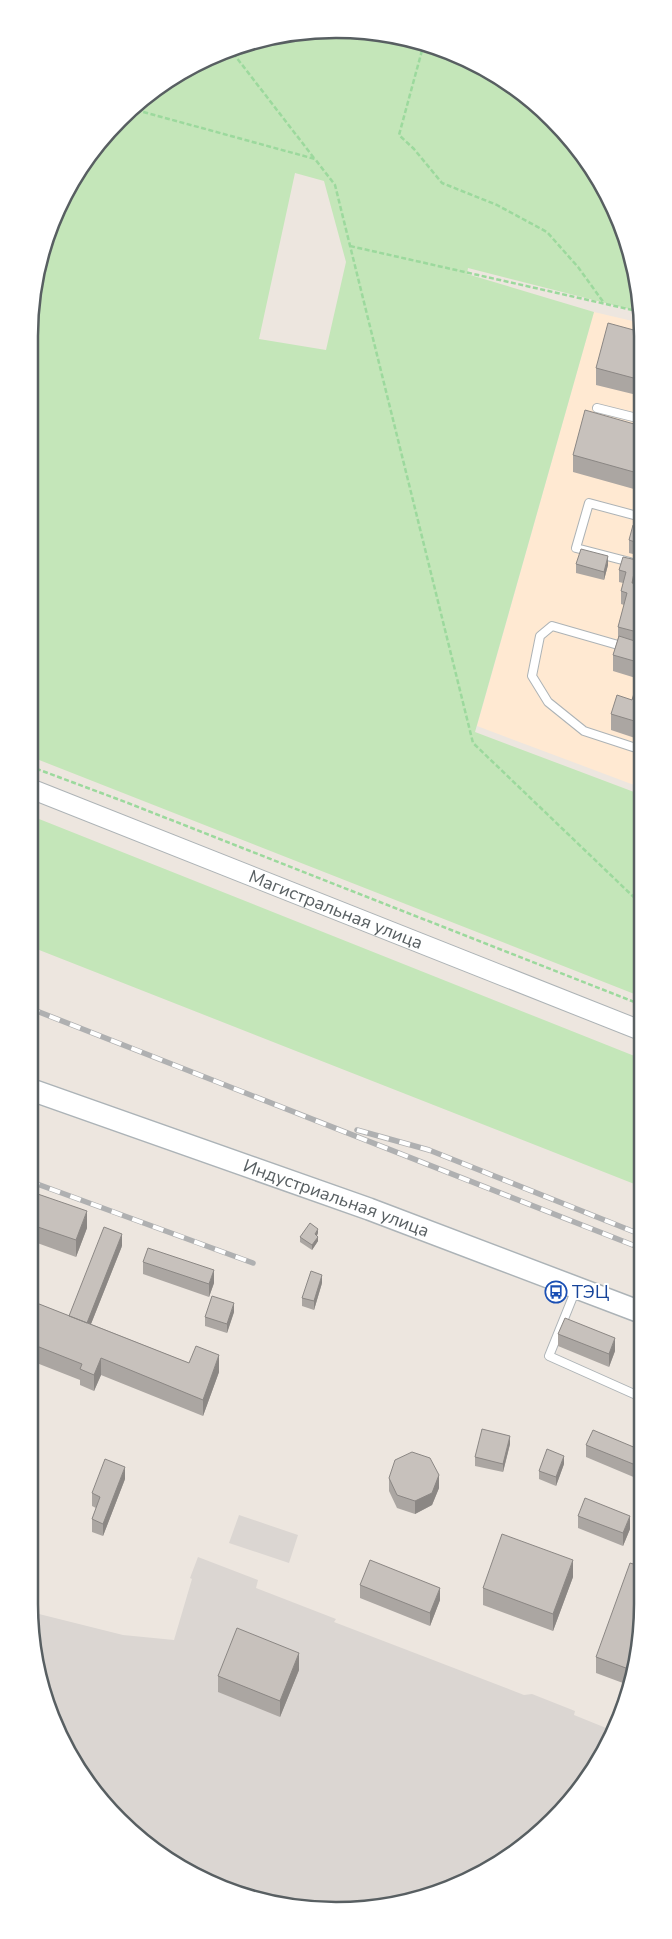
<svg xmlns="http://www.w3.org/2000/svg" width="672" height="1939" font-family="'Nunito Sans',sans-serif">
<rect width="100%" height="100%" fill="#ede6df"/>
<path fill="#ffe9d2" d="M594,312L641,323L642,788L477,726Z"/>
<path fill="#dbd6d2" d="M239,1515L298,1535L289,1563L229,1543Z
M198,1557L258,1580L256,1588L336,1619L334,1622L524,1695L532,1694L575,1711L574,1715L611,1730L591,1774L507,1858L415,1900L296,1908L200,1878L105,1806L52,1720L31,1612L123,1635L174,1640L192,1579L190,1578Z"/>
<path fill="#c4e6b9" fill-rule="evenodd" d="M296,31L415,39L490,70L567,133L612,200L641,296V312L468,268L467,274L594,312L475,732L642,795V997L29,756V336L39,257L92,149L182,70ZM295,173L324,181L346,262L326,350L259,339Z
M29,815L642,1059V1187L29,946Z"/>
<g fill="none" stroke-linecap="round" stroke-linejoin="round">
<g stroke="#adb3b6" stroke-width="10">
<path id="service" d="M597,408L641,419
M630,562L576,548L589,503L641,517
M625,647L552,626L540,636L532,676L548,702L584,731L642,750
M576,1289L549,1356L643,1398"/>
</g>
<g stroke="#adb3b6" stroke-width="21">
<g id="tertiary">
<path id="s1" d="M29,788L642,1031"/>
</g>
</g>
<g stroke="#acb3b7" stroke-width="24">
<g id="secondary">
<path id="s2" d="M29,1089L369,1209L643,1313"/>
</g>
</g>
<path stroke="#9cd99d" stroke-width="2.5" stroke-dasharray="5 2.5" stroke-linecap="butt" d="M424,43L399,135L414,149L442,183L497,205L547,232L578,267L604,303
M233,53L314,158
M136,110L315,159L335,185L473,743L642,905
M350,246L641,312
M29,766L128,803L642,1005"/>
<use href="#service" stroke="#fff" stroke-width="8"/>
<use href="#tertiary" stroke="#fff" stroke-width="19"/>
<use href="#secondary" stroke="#fff" stroke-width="21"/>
<g stroke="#afb0b1" stroke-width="5.5">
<path id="rail" d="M29,1008L643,1249
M357,1130L429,1150L642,1235
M29,1181L253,1263"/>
</g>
<use href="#rail" stroke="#fff" stroke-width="4" stroke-dasharray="11" stroke-linecap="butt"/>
</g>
<path fill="#aba6a2" d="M641,332V396L596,385V368Z
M641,426V491L573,472V455Z
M641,527V556L629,553V540Z
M641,561V740L611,730V714L632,700L639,679L613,671V655L618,638V627L624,605L621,604V591L623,583L619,582V570Z
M576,564L608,565L604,580L576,573Z
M642,758V775L639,774V766Z
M29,1191L87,1228L76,1257L29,1240Z
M318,1233L317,1236L318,1241L312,1250L300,1242V1237Z
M122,1246L91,1324L189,1363L219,1372L203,1416L101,1375L94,1391L80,1385V1380L29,1360V1300L69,1316Z
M143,1262L214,1283L209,1297L143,1274Z
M322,1283L314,1310L302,1306V1298Z
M234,1312L227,1333L205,1326V1317Z
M558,1334L615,1351L609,1367L558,1346Z
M510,1444L503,1472L475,1466V1457Z
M586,1445L643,1451V1481L586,1457Z
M564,1464L556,1486L539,1479V1471Z
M389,1478L439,1488L432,1505L415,1514L397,1508L389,1491Z
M125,1479L103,1536L92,1532V1519L96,1508L92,1506V1493Z
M578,1516L630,1529L623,1546L578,1528Z
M573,1577L553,1631L483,1605V1588Z
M360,1585L440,1600L430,1626L360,1598Z
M643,1603L633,1682L631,1686L596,1673V1657Z
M299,1670L280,1717L218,1692V1676Z"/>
<path fill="#8b8784" d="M608,556V565L604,580V572Z
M634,573V586L632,583Z
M87,1211V1228L76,1257V1240Z
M318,1229V1233L315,1239V1234Z
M122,1234V1246L85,1339V1326Z
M318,1237V1241L312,1250V1245Z
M214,1270V1283L209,1297V1284Z
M322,1275V1283L314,1310V1301Z
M234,1303V1312L227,1333V1324Z
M615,1338V1351L609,1367V1354Z
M219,1355V1372L203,1416V1400Z
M101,1358V1375L94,1391V1375Z
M510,1436V1444L503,1472V1464Z
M564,1456V1464L556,1486V1477Z
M125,1467V1479L103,1536V1524Z
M439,1475V1488L432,1505L415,1514V1501Z
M630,1516V1529L623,1546V1533Z
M33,1553V1566L29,1573V1561Z
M573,1560V1577L553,1631V1614Z
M440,1588V1600L430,1626V1613Z
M299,1653V1670L280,1717V1701Z"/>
<path fill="#c7c1bc" stroke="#8b8784" d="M608,323L641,332V380L596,368Z
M585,410L641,426V474L573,455Z
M633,525L641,527V544L629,540Z
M581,549L608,556L604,572L576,564Z
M623,557L641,561V575L634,573L632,583L641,585V598L640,602L641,603V633L618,627L627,593L621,591L626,572L619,570Z
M619,636L641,643V663L613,655Z
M641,670V723L611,714L617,695L632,700Z
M642,758V767L639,766Z
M29,1191L87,1211L76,1240L29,1224Z
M310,1223L318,1229L315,1234L318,1237L312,1245L300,1237Z
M104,1227L122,1234L87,1323L69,1316Z
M148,1248L214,1270L209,1284L143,1262Z
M311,1271L322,1275L314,1301L302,1298Z
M212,1296L234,1303L227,1324L205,1317Z
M29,1300L189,1363L196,1346L219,1355L203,1400L101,1358L94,1375L80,1369L82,1364L29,1343Z
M565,1318L615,1338L609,1354L558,1334Z
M482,1429L510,1436L503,1464L475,1457Z
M593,1430L643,1451V1468L586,1445Z
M547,1449L564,1456L556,1477L539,1471Z
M412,1452L430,1458L439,1475L432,1493L415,1501L397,1495L389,1478L395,1460Z
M105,1459L125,1467L103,1524L92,1519L100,1497L92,1493Z
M585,1498L630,1516L623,1533L578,1516Z
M502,1534L573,1560L553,1614L483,1588Z
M29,1551L33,1553L29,1561Z
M370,1560L440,1588L430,1613L360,1585Z
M630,1563L643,1567V1603L634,1671L596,1657Z
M237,1628L299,1653L280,1701L218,1676Z"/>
<defs>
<g id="bus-ring" transform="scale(1.125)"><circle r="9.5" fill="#fff" stroke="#1a4fb4" stroke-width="1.5"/><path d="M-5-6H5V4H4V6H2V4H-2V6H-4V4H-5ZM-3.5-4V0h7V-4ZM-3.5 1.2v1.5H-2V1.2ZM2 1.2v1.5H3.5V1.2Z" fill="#1a4fb4"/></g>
</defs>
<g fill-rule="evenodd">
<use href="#bus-ring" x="556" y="1292"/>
</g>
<g text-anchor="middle" stroke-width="4" stroke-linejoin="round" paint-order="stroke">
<g font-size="18" fill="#585f62" stroke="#fff">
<text dy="6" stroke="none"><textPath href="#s1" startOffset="330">Магистральная улица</textPath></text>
<text dy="6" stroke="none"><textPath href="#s2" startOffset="326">Индустриальная улица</textPath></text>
</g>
<g font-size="18" fill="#164399" stroke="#fff" text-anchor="start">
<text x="572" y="1298">ТЭЦ</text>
</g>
</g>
<path d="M0 0H672V1939H0ZM336 38H336A298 298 0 0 1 634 336V1604A298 298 0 0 1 336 1902H336A298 298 0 0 1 38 1604V336A298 298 0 0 1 336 38Z" fill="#fff" fill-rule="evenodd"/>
<path fill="none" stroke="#585f62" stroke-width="2.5" d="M336 38H336A298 298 0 0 1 634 336V1604A298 298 0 0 1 336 1902H336A298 298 0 0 1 38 1604V336A298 298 0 0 1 336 38Z"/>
</svg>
